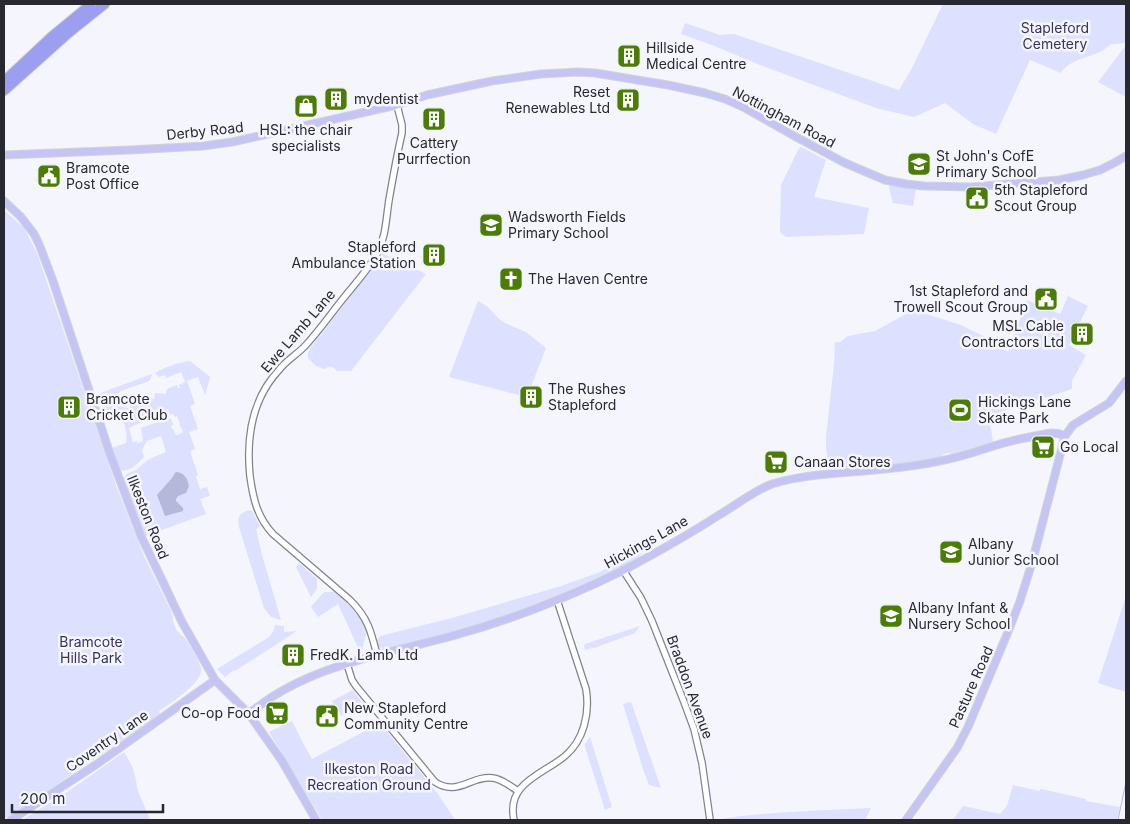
<svg xmlns="http://www.w3.org/2000/svg" width="1130" height="824" font-family="Inter,sans-serif">
<rect width="100%" height="100%" fill="#f4f5fd"/>
<path fill="#dde0ff" fill-rule="evenodd" d="M943,4H1126V42L1125,43L1111,44C1097,59 1071,56 1061,73L1030,60L996,134L973,124L945,103L914,117L876,108L760,65L712,45L681,34L685,23L720,35L734,34L899,90L911,70Z
M1126,45V97L1098,82Z
M801,147L826,160L814,197L869,208L864,234L786,237L780,232L781,185L799,148Z
M889,185L916,189L913,206L893,203L889,188Z
M4,210L24,228L37,253L117,488L144,556L171,611C173,617 173,623 176,629C178,633 181,634 184,637C187,641 201,663 201,668C204,682 170,704 159,711L160,713L156,717L37,798L4,819Z
M382,253L426,274L351,371H337L333,367L330,366L324,369L316,366L308,358V353L311,347L378,261H382L384,258L382,255Z
M1068,296L1088,306L1069,345L1086,355L1072,381V389L989,416L993,442L952,454L949,453L943,454L942,457C907,464 871,467 836,470L835,468H829L826,448V437L834,364L835,342H840L848,336L875,331L906,314L917,311L961,325L989,339L1008,352L1027,300L1060,314Z
M478,301L488,307L499,319L507,324L526,332L546,348L527,397L449,377Z
M190,361L210,377L205,395L198,377L187,381L195,404L190,406L198,429L189,432L195,449L190,451L198,475L196,476L200,489L207,487L210,496L200,499L206,514L145,536L123,480L126,474L136,470L149,459L166,452L161,436L147,441L142,450L144,456L143,458C137,464 131,471 121,471L117,464L111,448L126,443C128,431 124,422 118,413L101,416L100,413L102,407L110,404L118,398L117,406L130,408L131,402L141,403L142,397L154,399L155,393L166,394L167,389L177,385L178,388H180L179,385L185,382L181,372L166,378L165,375L159,377L155,373C167,366 177,363 190,361ZM168,409L170,415L173,414L175,417L177,416L183,433L176,435L173,429H172L171,426L173,425L171,418L168,420L166,419L141,428L143,441L137,443V441L133,442L129,428L142,422L141,419Z
M152,374L151,378L149,381L121,391L106,401L105,402L95,397V395Z
M249,510L252,511L260,526L256,529L262,555L281,620L271,617L264,608L239,527C237,518 239,513 249,510Z
M642,548V552L639,557L619,568L552,598L511,615L443,635L383,649L378,646L377,641L380,636L452,618L561,586L600,572Z
M299,563L317,579V589L311,597L296,567Z
M325,592H334L346,602L361,619L367,631L361,654L338,604L318,617L311,607L323,593Z
M1126,596V692L1098,683Z
M275,625L284,626V632L297,631L235,671L234,670L225,677L217,669L269,637L273,632Z
M640,626L635,633L594,648L588,646L592,648L585,650L584,645L585,644Z
M353,690L363,704V706L353,712L341,716L339,711L338,712L332,701Z
M631,702L661,788L649,785L643,769L623,704Z
M292,721L303,743L312,759L380,723L438,794L455,820H322L269,732Z
M590,737L612,807L605,810L585,747V744Z
M124,752L132,766L135,776L138,791L150,820H22L63,795Z
M1013,785L1039,791L1041,789L1086,799V801L1120,807L1117,820H953L963,806L1000,814L1007,806Z
M871,808L865,820H716C767,811 819,811 871,808Z"/>
<path fill="#b5b7db" d="M176,472C185,473 187,478 189,486L186,493L178,496L176,499V501L183,508V511L165,516L157,495L172,478L175,473Z"/>
<g fill="none" stroke-linecap="round" stroke-linejoin="round">
<path stroke="#b5b7db" stroke-width="1" d="M1118,820L1126,782"/>
<g stroke="#808294" stroke-width="8">
<path id="minor" d="M623,570L641,598L652,621L684,702L694,729L702,763L710,820
M377,655C371,631 368,618 350,600L273,534C257,517 253,498 250,476C246,437 252,399 279,370C286,361 296,355 304,347C318,332 330,315 342,300C354,285 367,271 377,254C386,237 386,219 389,200C393,177 397,155 402,133V125L397,105
M347,664L352,680L356,686L435,782C458,797 471,775 493,778C502,779 510,786 518,791
M514,820C506,783 542,775 565,756C584,740 590,713 586,689L557,600"/>
</g>
<g stroke="#d4d4d6" stroke-width="9">
<path id="major" d="M4,155L130,150L203,146L232,142L397,105L427,95L492,81L541,74L578,72L595,73L668,85L705,93L725,99L745,108L798,138L845,163L885,180L906,184L924,186L973,187L1059,180L1083,175L1100,170L1114,163L1126,156
M4,201L21,217L34,234L39,244L53,281L110,454L141,536L182,622L215,680L249,714L282,761L316,820
M249,714C305,666 382,655 452,636C511,620 569,597 624,570C656,553 688,535 719,515C735,506 755,490 772,484C808,473 848,473 885,469C919,466 952,460 984,449C1001,443 1018,439 1035,436C1041,435 1047,433 1052,433C1057,433 1061,434 1065,436
M11,820L97,764L215,680
M906,820L957,748L968,727L1008,632L1020,601L1032,563L1065,436L1073,425L1109,403L1126,381"/>
</g>
<g stroke="#d4d4d6" stroke-width="11">
<path id="highway" d="M4,81L51,37L91,4
M4,91L70,32L105,4"/>
</g>
<use href="#minor" stroke="#fff" stroke-width="5.5"/>
<use href="#major" stroke="#c4c5f5" stroke-width="7"/>
<use href="#highway" stroke="#9c9eef" stroke-width="9"/>
</g>
<defs>
<g id="building-square" transform="scale(1.25)"><rect x="-9" y="-9" width="18" height="18" rx="4" fill="#4b7c06" stroke="#f4f5fd"/><path d="M-4-6H4V6H1V3H-1V6H-4ZM-2.5-4.3h1.7v1.8h-1.7ZM.8-4.3h1.7v1.8H.8ZM-2.5-1h1.7V.8h-1.7ZM.8-1h1.7V.8H.8Z" fill="#fff"/></g>
<g id="shop-square" transform="scale(1.25)"><rect x="-9" y="-9" width="18" height="18" rx="4" fill="#4b7c06" stroke="#f4f5fd"/><path d="M-5-2.5h2.3a2.7 3.5 0 0 1 5.4 0H5L5.5 6h-11ZM-1.5-2.5h3a1.5 2.3 0 0 0-3 0Z" fill="#fff"/></g>
<g id="school-square" transform="scale(1.25)"><rect x="-9" y="-9" width="18" height="18" rx="4" fill="#4b7c06" stroke="#f4f5fd"/><path d="M0-5L7-2L0 1L-7-2ZM-4 1L0 2.5L4 1V4Q0 6-4 4Z" fill="#fff"/></g>
<g id="civic-square" transform="scale(1.25)"><rect x="-9" y="-9" width="18" height="18" rx="4" fill="#4b7c06" stroke="#f4f5fd"/><path d="M-.6-6.5H3V-4.5H.6V-3L4-1V1h2V6H-6V1h2V-1L-.6-3ZM-1.2 2.5V6h2.4V2.5Z" fill="#fff"/></g>
<g id="church-square" transform="scale(1.25)"><rect x="-9" y="-9" width="18" height="18" rx="4" fill="#4b7c06" stroke="#f4f5fd"/><path d="M-1.2-6h2.4v3.5h3.3v2.4h-3.3V6h-2.4V-.1h-3.3v-2.4h3.3Z" fill="#fff"/></g>
<g id="stadium-square" transform="scale(1.25)"><rect x="-9" y="-9" width="18" height="18" rx="4" fill="#4b7c06" stroke="#f4f5fd"/><path d="M0-5a6.5 5 0 1 0 0 10a6.5 5 0 1 0 0-10ZM-3.5-1.8h7v3.6h-7Z" fill="#fff"/></g>
<g id="supermarket-square" transform="scale(1.25)"><rect x="-9" y="-9" width="18" height="18" rx="4" fill="#4b7c06" stroke="#f4f5fd"/><path d="M-6-5.5h2.5l.6 2H6L4.5 2H-2.5L-4.4-4H-6ZM-1.5 3.2a1.3 1.3 0 1 0 .1 0ZM3 3.2a1.3 1.3 0 1 0 .1 0Z" fill="#fff"/></g>
</defs>
<g fill-rule="evenodd">
<use href="#building-square" x="629" y="56"/>
<use href="#building-square" x="336" y="99"/>
<use href="#building-square" x="628" y="100"/>
<use href="#shop-square" x="306" y="106"/>
<use href="#building-square" x="434" y="119"/>
<use href="#school-square" x="919" y="164"/>
<use href="#civic-square" x="49" y="176"/>
<use href="#civic-square" x="977" y="198"/>
<use href="#school-square" x="491" y="225"/>
<use href="#building-square" x="434" y="255"/>
<use href="#church-square" x="511" y="279"/>
<use href="#civic-square" x="1046" y="299"/>
<use href="#building-square" x="1082" y="334"/>
<use href="#building-square" x="531" y="397"/>
<use href="#building-square" x="69" y="407"/>
<use href="#stadium-square" x="960" y="410"/>
<use href="#supermarket-square" x="1043" y="447"/>
<use href="#supermarket-square" x="776" y="462"/>
<use href="#school-square" x="951" y="552"/>
<use href="#school-square" x="891" y="616"/>
<use href="#building-square" x="293" y="655"/>
<use href="#supermarket-square" x="277" y="713"/>
<use href="#civic-square" x="327" y="716"/>
</g>
<g text-anchor="middle" stroke-width="5" stroke-linejoin="round" paint-order="stroke">
<g font-size="14" fill="#353463" stroke="#f4f5fd">
<text x="1055" y="33">Stapleford<tspan x="1055" dy="16">Cemetery</tspan></text>
<text x="91" y="647">Bramcote<tspan x="91" dy="16">Hills Park</tspan></text>
<text x="369" y="774">Ilkeston Road<tspan x="369" dy="16">Recreation Ground</tspan></text>
</g>
<g font-size="14" fill="#282830" stroke="#f4f5fd" text-anchor="start">
<text x="646" y="53">Hillside<tspan x="646" dy="16">Medical Centre</tspan></text>
<text x="610" y="97" text-anchor="end">Reset<tspan x="610" dy="16">Renewables Ltd</tspan></text>
<text x="354" y="104">mydentist</text>
<text x="306" y="135" text-anchor="middle">HSL: the chair<tspan x="306" dy="16">specialists</tspan></text>
<text x="434" y="148" text-anchor="middle">Cattery<tspan x="434" dy="16">Purrfection</tspan></text>
<text x="936" y="161">St John's CofE<tspan x="936" dy="16">Primary School</tspan></text>
<text x="66" y="173">Bramcote<tspan x="66" dy="16">Post Office</tspan></text>
<text x="994" y="195">5th Stapleford<tspan x="994" dy="16">Scout Group</tspan></text>
<text x="508" y="222">Wadsworth Fields<tspan x="508" dy="16">Primary School</tspan></text>
<text x="416" y="252" text-anchor="end">Stapleford<tspan x="416" dy="16">Ambulance Station</tspan></text>
<text x="528" y="284">The Haven Centre</text>
<text x="1028" y="296" text-anchor="end">1st Stapleford and<tspan x="1028" dy="16">Trowell Scout Group</tspan></text>
<text x="1064" y="331" text-anchor="end">MSL Cable<tspan x="1064" dy="16">Contractors Ltd</tspan></text>
<text x="548" y="394">The Rushes<tspan x="548" dy="16">Stapleford</tspan></text>
<text x="86" y="404">Bramcote<tspan x="86" dy="16">Cricket Club</tspan></text>
<text x="978" y="407">Hickings Lane<tspan x="978" dy="16">Skate Park</tspan></text>
<text x="1060" y="452">Go Local</text>
<text x="794" y="467">Canaan Stores</text>
<text x="968" y="549">Albany<tspan x="968" dy="16">Junior School</tspan></text>
<text x="908" y="613">Albany Infant &amp;<tspan x="908" dy="16">Nursery School</tspan></text>
<text x="310" y="660">FredK. Lamb Ltd</text>
<text x="344" y="713">New Stapleford<tspan x="344" dy="16">Community Centre</tspan></text>
<text x="260" y="718" text-anchor="end">Co-op Food</text>
</g>
<g font-size="14" fill="#282830" stroke="#f4f5fd">
<text transform="translate(784 117) rotate(28)" y="5">Nottingham Road</text>
<text transform="translate(205 131) rotate(-6)" y="5">Derby Road</text>
<text transform="translate(298 331) rotate(-49)" y="5">Ewe Lamb Lane</text>
<text transform="translate(148 517) rotate(68)" y="5">Ilkeston Road</text>
<text transform="translate(646 542) rotate(-29)" y="5">Hickings Lane</text>
<text transform="translate(690 687) rotate(70)" y="5">Braddon Avenue</text>
<text transform="translate(971 687) rotate(-66)" y="5">Pasture Road</text>
<text transform="translate(107 741) rotate(-35)" y="5">Coventry Lane</text>
</g>
</g>
<rect width="1130" height="824" fill="none" stroke="#282830" stroke-width="10"/>
<path d="M12 804v8h151v-8" fill="none" stroke="#282830" stroke-width="2.5"/>
<text x="20" y="804" font-size="15" fill="#282830" stroke="#f4f5fd" stroke-width="4" paint-order="stroke">200 m</text>
</svg>
